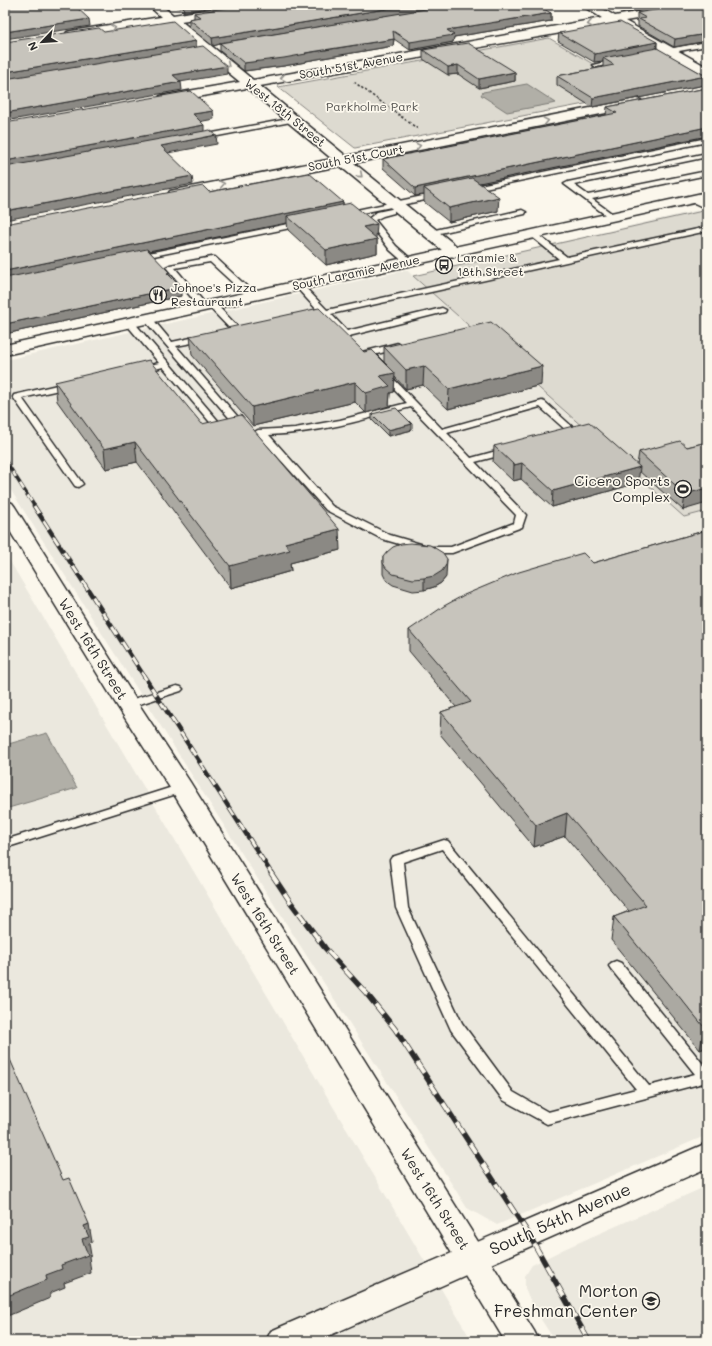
<svg xmlns="http://www.w3.org/2000/svg" width="712" height="1346" font-family="Mali,sans-serif">
<rect width="100%" height="100%" fill="#fbf7ec"/>
<filter id="ink" filterUnits="userSpaceOnUse"><feTurbulence type="fractalNoise" baseFrequency=".025" numOctaves="2"/><feDisplacementMap in="SourceGraphic" scale="8" xChannelSelector="R" yChannelSelector="G"/><feConvolveMatrix kernelMatrix="1 2 1 2 8 2 1 2 1" color-interpolation-filters="sRGB"/></filter>
<g filter="url(#ink)">
<path fill="#ebe8de" d="M707,208V1135L497,1225L467,1208L5,481V360L407,270L413,276Z
M5,553L472,1341H5Z
M707,1186V1341H555L533,1307L525,1288V1276L532,1265L564,1249Z"/>
<path fill="#dddad0" stroke="#84827e" d="M549,38L642,93L355,148L278,87Z
M707,210V511L684,517L413,276Z"/>
<path fill="#b1afa7" stroke="#7b7a75" d="M527,84L556,103L507,112L481,95L483,92Z
M47,733L77,788L5,809V745Z"/>
<g fill="none" stroke-linecap="round" stroke-linejoin="round">
<g stroke="#2b2b2b" stroke-width="3">
<path id="lane" d="M707,42V46L662,54L659,52L662,50Z
M618,59L620,60V62L596,67L593,65Z
M294,118L296,119V121L202,139L199,137L202,135Z
M707,138V142L470,191L466,189L470,187Z
M707,153V157L574,185L588,195L707,171V175L592,199L614,215L615,217L611,219L564,184L568,182Z
M437,193H440V197L347,216L343,214L347,212Z
M690,197H696L707,204V209L690,201Z
M391,209H394V213L383,216L375,220L396,246L412,260V264H406L390,250L367,220L377,212Z
M522,210L526,212L525,214L431,235L427,233L431,231Z
M302,221L306,223L305,225L139,259L135,257L139,255Z
M707,227V231L331,314L347,331L442,308L446,310L445,312L345,337L342,336L341,333L323,316H317L316,314L319,312L295,286L296,284H302L327,310L559,259L531,236V232H534L567,257Z
M212,257H215L255,294V298H249L210,262L175,268L208,307L207,309H201L166,267L170,265Z
M209,303H215L240,329L241,331L240,333H234L209,307Z
M145,317H151L172,342L205,335L208,336L209,338L208,340L176,346L245,425L247,427L245,429H239L145,321L144,319Z
M127,321H133L226,430L228,432L226,434H220L163,367L140,373L137,372L136,370L137,368L159,363L127,325L126,323Z
M398,343L402,346L401,348L365,357L361,354L362,352Z
M384,371L387,372L442,429L542,401L545,402L577,431L579,433C576,437 569,438 565,437L563,435L568,432L540,407L447,433L471,458L507,448L510,449L512,451L510,453L475,462L524,513L526,515L522,527L452,553H430L382,539L326,510L259,436L255,435L253,433L258,430L295,428L340,420L407,403L381,376L380,374L381,372ZM411,407L516,515L514,523L451,547H431L390,535L332,506L269,435C318,433 364,420 411,407Z
M70,382L74,385L73,387L22,398L83,484L78,487L75,486L13,397L14,395Z
M177,686L181,687L183,689L181,691L127,708L123,706L121,704L123,702Z
M182,784L186,785L188,788L186,791L5,848V840Z
M444,840L448,841L649,1086L695,1074L611,969L609,966L611,963L616,961L621,963L707,1069V1085L703,1083L547,1124L503,1100L451,1030L396,908L390,860L392,857ZM442,849L636,1089L548,1112L513,1092L462,1023L408,908L403,862Z"/>
</g>
<g stroke="#2b2b2b" stroke-width="3">
<path id="street" d="M148,5H161L173,15L235,5H263L261,8L257,9L181,21L253,80L602,18L581,5H596L615,16L677,5H703L701,8L697,9L625,21L707,67V76L612,24L260,86L346,156L636,99L641,100L643,103L641,106L636,107L354,163L460,249L462,252L460,255L454,257L448,255L340,166L175,198L170,197L168,194L170,191L175,190L332,159L247,88L165,103L160,102L158,99L160,96L240,82L168,23L71,39L67,38L65,35L67,32L71,31L161,17Z
M707,1143V1168L317,1341H266L271,1331Z"/>
</g>
<g stroke="#2b2b2b" stroke-width="3">
<path id="secondary" d="M707,192V200L5,355V345Z
M5,501L12,503L15,507L138,703L190,782L534,1331L539,1341H505L172,791L116,704L5,523Z"/>
</g>
<path stroke="#2b2b2b" stroke-width="1.5" stroke-dasharray="2.5 2" stroke-linecap="butt" d="M354,82L418,129"/>
<use href="#lane" fill="#fbf7ec" fill-rule="evenodd"/>
<use href="#street" fill="#fbf7ec" fill-rule="evenodd"/>
<use href="#secondary" fill="#fbf7ec" fill-rule="evenodd"/>
<g stroke="#2b2b2b" stroke-width="3.5">
<path id="rail-far2" d="M5,460L35,507"/>
</g>
<g stroke="#2b2b2b" stroke-width="4.5">
<path id="rail-far1" d="M34,506L272,874"/>
</g>
<g stroke="#2b2b2b" stroke-width="5.5">
<path id="rail" d="M271,873L289,900L325,948L366,993L395,1029L528,1233L589,1341"/>
</g>
<use href="#rail-far2" stroke="#fbf7ec" stroke-width="2.5" stroke-dasharray="7" stroke-linecap="butt"/>
<use href="#rail-far1" stroke="#fbf7ec" stroke-width="3" stroke-dasharray="9" stroke-linecap="butt"/>
<use href="#rail" stroke="#fbf7ec" stroke-width="4" stroke-dasharray="12" stroke-linecap="butt"/>
</g>
<path fill="#aba9a2" stroke="#2b2b2b" d="M175,5H226L184,12Z
M609,5H668L623,13Z
M707,5V41L674,47L638,26V21H637V13Z
M194,13H551V21L454,37L453,42L410,50L394,39L393,46L306,61V62L284,66L244,71L220,51V44L213,46L189,27V19L194,18Z
M559,33L657,42V48L705,85L592,107L557,85V76L603,67V61L594,62L558,41Z
M423,50L515,72V81L479,88L458,74L448,75L423,59Z
M707,88V136L479,183L498,211L449,222L424,202V195L415,196L383,168V159L606,115L607,107Z
M209,192L343,202V204L376,238L377,239V253L326,265L288,230L287,223L149,251L170,275L181,296L5,334Z
M190,336L364,352L384,362V347L541,385L448,409L423,385L406,389L395,377L394,392L390,393L389,406L366,413L355,402L253,426L192,355Z
M55,382L202,424L340,550L290,563L291,571L231,588L137,462L106,469L57,401Z
M372,414L412,430L388,436L372,420Z
M707,442L683,510L639,471L638,483L552,507L521,479L513,481L493,462L494,446L637,465L639,452L687,447Z
M707,530V1047L700,1050L611,940L614,917L629,911L565,836L534,847L440,734L441,712L456,707L409,651V630L593,563Z
M383,557L446,577L441,583L434,587L424,590L413,591L393,585L386,580L383,574Z"/>
<path fill="#8b8984" stroke="#2b2b2b" d="M183,5H226L184,12Z
M409,5H454L220,43V44L213,46L212,38Z
M624,5H668L623,13Z
M551,13V21L454,37L453,42L410,50V42L447,30Z
M89,19L90,26L5,39V32Z
M707,34V41L674,47L675,39Z
M394,39L393,46L306,61V62L284,66L244,71V63Z
M196,41V48L5,80V72Z
M657,42L656,50L603,58V61L594,62L595,54Z
M458,65V74L448,75V67Z
M227,66V74L174,83L173,75Z
M515,72V81L479,88V79Z
M706,76L705,85L592,107L593,98Z
M181,82L182,90L5,121V113Z
M213,111L214,119L193,123V114Z
M204,125V133L5,169V161Z
M707,127V136L431,193L424,188V195L415,196V188Z
M216,135L217,144L162,154L161,146Z
M192,176L193,184L5,220V211Z
M499,197L498,211L449,222V208Z
M343,202V211L287,216V223L5,280V271Z
M377,224L376,238L363,241V227Z
M377,239V253L326,265V250Z
M181,287V296L5,334V324Z
M424,366L423,385L406,389V370Z
M542,366L541,385L448,409L449,389Z
M395,373L394,392L390,393L389,406L366,413V393L380,376Z
M355,382V402L253,426L252,407Z
M412,424V430L388,436V430Z
M135,442L137,462L106,469L104,449Z
M522,463L521,479L513,481L514,465Z
M640,467L638,483L552,507L553,491Z
M707,488V503L683,510L685,494Z
M339,529L340,550L290,563L291,571L231,588L230,566L285,543Z
M447,559L446,577L441,583L434,587L424,590V578Z
M567,813L565,836L534,847L536,825Z
M707,1025V1047L700,1050L704,1027Z
M89,1224L92,1242L89,1243L91,1255L89,1256L91,1273L64,1283L65,1287L50,1293V1298L5,1317V1297L46,1275L61,1265L82,1239L84,1226Z"/>
<path fill="#c7c4bc" stroke="#2b2b2b" d="M11,5H74L89,19L5,32V6Z
M244,5H409L212,38L189,19L200,17L194,13Z
M450,5H537L551,13L447,30L454,35L410,42L393,31L394,39L305,53L306,54L284,58L244,63L220,43Z
M684,5H707V34L675,39L639,19L646,18L637,13Z
M173,21L196,41L5,72V42L99,28L104,32Z
M620,22L657,42L595,54L559,33Z
M468,43L515,72L479,79L458,65L448,67L423,50Z
M203,46L227,66L173,75L181,82L5,113V79Z
M657,48L706,76L593,98L557,76L614,65L603,58Z
M707,88V127L415,188L383,159L617,113L607,107Z
M191,91L213,111L193,114L204,125L5,161V123Z
M210,130L216,135L161,146L192,176L5,211V167Z
M309,173L343,202L5,271V224L203,186L209,192Z
M472,178L499,197L449,208L424,188Z
M351,203L377,224L363,227L377,239L326,250L287,216Z
M147,249L169,272L167,273L181,287L5,324V278Z
M319,308L364,352L372,350L395,373L380,376L390,386L366,393L355,382L252,407L190,336Z
M491,322L542,366L449,389L424,366L406,370L384,347Z
M149,360L202,424L241,415L339,529L285,543L290,550L230,566L135,442L104,449L55,382Z
M396,408L412,424L388,430L372,414Z
M589,422L640,467L553,491L522,463L514,465L494,446Z
M680,441L687,447L707,442V488L685,494L639,452Z
M707,530V1025L704,1027L614,917L646,905L567,813L536,825L441,712L471,702L409,630L444,606L464,595L519,572L583,553L593,563Z
M410,543L430,545L443,553L447,559L446,565L442,571L434,576L424,578L413,579L393,574L386,568L383,563V557L387,552L393,547L401,544Z
M5,1048L63,1180L69,1178L89,1224L84,1226L89,1237L82,1239L88,1255L61,1265L62,1269L46,1275L47,1280L5,1297Z"/>
<defs><path id="oneway-chevron" d="M-2-3.5L2.5 0L-2 3.5" fill="none" stroke-width="1.6" stroke-linecap="round" stroke-linejoin="round"/></defs>
<g stroke="#93918c">
<use href="#oneway-chevron" transform="translate(590 24) rotate(170)"/>
<use href="#oneway-chevron" transform="translate(113 28) rotate(-9)"/>
<use href="#oneway-chevron" transform="translate(227 65) rotate(39)"/>
<use href="#oneway-chevron" transform="translate(283 78) rotate(170)"/>
<use href="#oneway-chevron" transform="translate(546 121) rotate(-11)"/>
<use href="#oneway-chevron" transform="translate(418 146) rotate(-11)"/>
<use href="#oneway-chevron" transform="translate(360 175) rotate(40)"/>
<use href="#oneway-chevron" transform="translate(222 184) rotate(-11)"/>
</g>
</g>
<defs>
<g id="bus-ring" transform="scale(0.9)"><circle r="9.5" fill="#fbf7ec" stroke="#2b2b2b" stroke-width="1.5"/><path d="M-5-6H5V4H4V6H2V4H-2V6H-4V4H-5ZM-3.5-4V0h7V-4ZM-3.5 1.2v1.5H-2V1.2ZM2 1.2v1.5H3.5V1.2Z" fill="#2b2b2b"/></g>
<g id="restaurant-ring" transform="scale(0.9)"><circle r="9.5" fill="#fbf7ec" stroke="#2b2b2b" stroke-width="1.5"/><path d="M-5-6h1v4h1v-4h1v4h1v-4h1v5L-1.5 .5V6h-2V.5L-5-1ZM5-6V6H3V1.5H1.5Q1.5-4 5-6Z" fill="#2b2b2b"/></g>
<g id="stadium-ring" transform="scale(0.9)"><circle r="9.5" fill="#fbf7ec" stroke="#2b2b2b" stroke-width="1.5"/><path d="M0-5a6.5 5 0 1 0 0 10a6.5 5 0 1 0 0-10ZM-3.5-1.8h7v3.6h-7Z" fill="#2b2b2b"/></g>
<g id="school-ring" transform="scale(0.9)"><circle r="9.5" fill="#fbf7ec" stroke="#2b2b2b" stroke-width="1.5"/><path d="M0-5L7-2L0 1L-7-2ZM-4 1L0 2.5L4 1V4Q0 6-4 4Z" fill="#2b2b2b"/></g>
</defs>
<g fill-rule="evenodd">
<use href="#bus-ring" x="444" y="265"/>
<use href="#restaurant-ring" x="158" y="295"/>
<use href="#stadium-ring" x="683" y="489"/>
<use href="#school-ring" x="651" y="1301"/>
</g>
<g text-anchor="middle" stroke-width="3.5" stroke-linejoin="round" paint-order="stroke">
<g font-size="12" fill="#2b2b2b" stroke="#fbf7ec">
<text transform="translate(351 66) rotate(-10)" y="4">South 51st Avenue</text>
<text transform="translate(285 113) rotate(39)" y="4">West 18th Street</text>
<text transform="translate(356 158) rotate(-11)" y="4">South 51st Court</text>
<text transform="translate(356 273) rotate(-12)" y="4">South Laramie Avenue</text>
</g>
<g font-size="12" fill="#585754" stroke="#fbf7ec">
<text x="372" y="111">Parkholme Park</text>
</g>
<g font-size="12" fill="#2b2b2b" stroke="#fbf7ec" text-anchor="start">
<text x="457" y="262">Laramie &amp;<tspan x="457" dy="14">18th Street</tspan></text>
<text x="171" y="292">Johnoe's Pizza<tspan x="171" dy="14">Restauraunt</tspan></text>
</g>
<g font-size="14" fill="#2b2b2b" stroke="#fbf7ec" text-anchor="end">
<text x="670" y="486">Cicero Sports<tspan x="670" dy="16">Complex</tspan></text>
</g>
<g font-size="14" fill="#2b2b2b" stroke="#fbf7ec">
<text transform="translate(93 649) rotate(58)" y="5">West 16th Street</text>
<text transform="translate(265 924) rotate(58)" y="5">West 16th Street</text>
<text transform="translate(435 1199) rotate(58)" y="5">West 16th Street</text>
</g>
<g font-size="17" fill="#2b2b2b" stroke="#fbf7ec">
<text transform="translate(560 1219) rotate(-24)" y="6">South 54th Avenue</text>
</g>
<g font-size="17" fill="#2b2b2b" stroke="#fbf7ec" text-anchor="end">
<text x="638" y="1297">Morton<tspan x="638" dy="20">Freshman Center</tspan></text>
</g>
</g>
<rect width="712" height="1346" fill="none" stroke="#fbf7ec" stroke-width="20"/>
<rect x="10" y="10" width="692" height="1326" fill="none" stroke="#2b2b2b" stroke-width="1.5" filter="url(#ink)"/>
<g transform="translate(42 42) rotate(245)" stroke="#fbf7ec" stroke-width="3" paint-order="stroke">
<path d="M0-3L7 15L0 10L-7 15Z" fill="#2b2b2b"/>
<text y="-6" font-size="11" font-weight="bold" text-anchor="middle" fill="#2b2b2b">N</text>
</g>
</svg>
